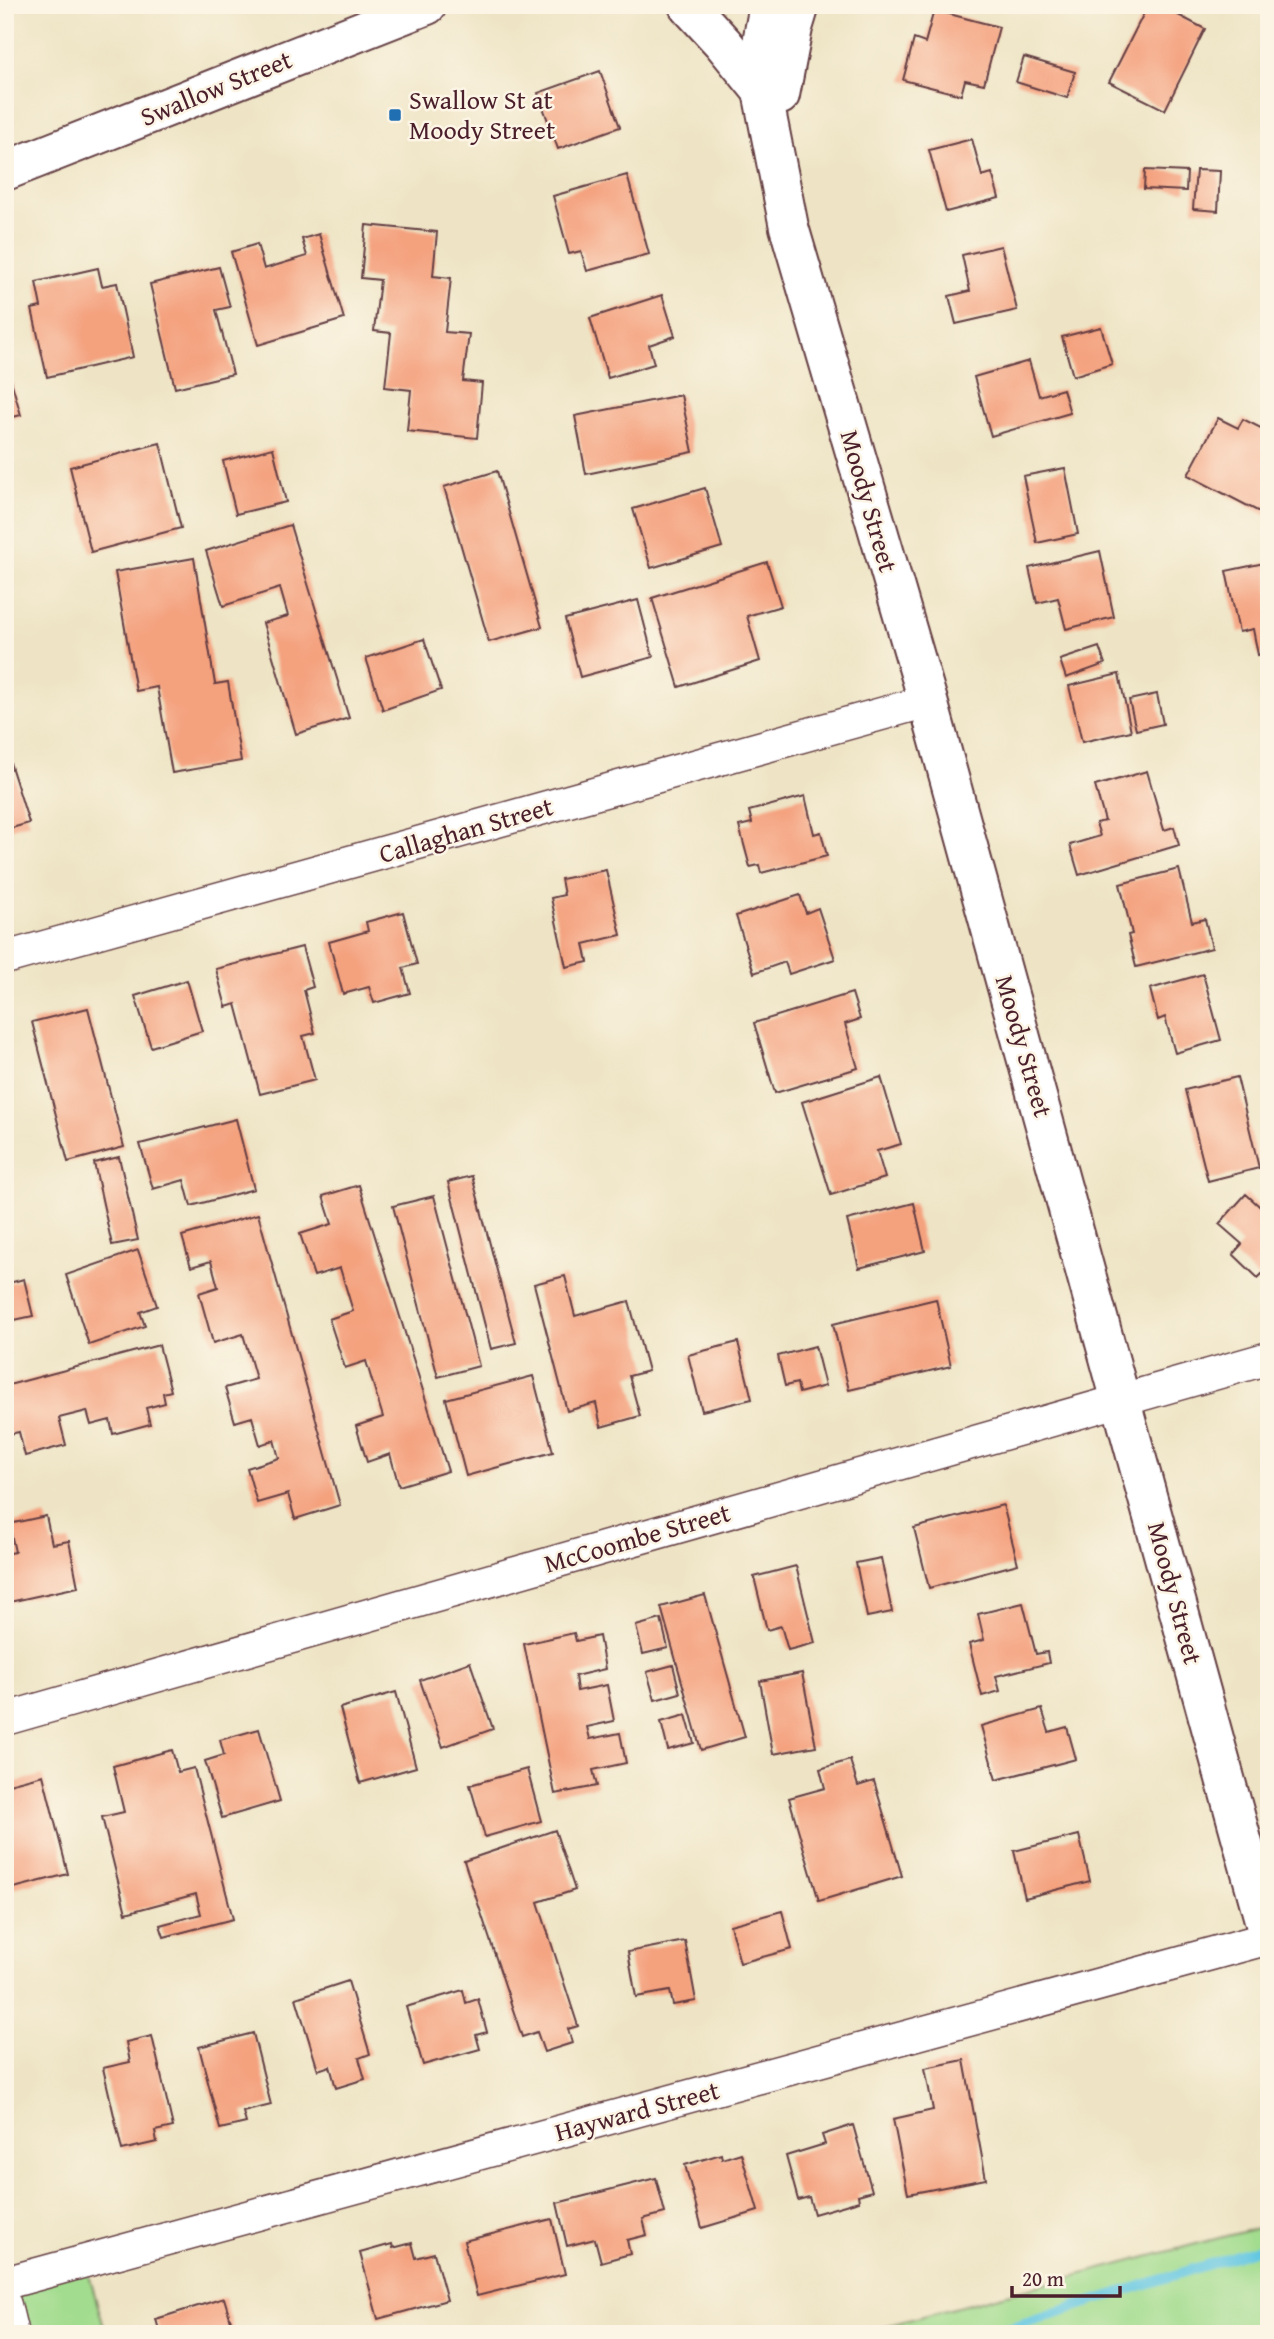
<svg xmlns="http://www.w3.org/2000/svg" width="1274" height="2339" font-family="'Gentium Book Plus',serif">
<rect width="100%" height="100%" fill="#fcf5e5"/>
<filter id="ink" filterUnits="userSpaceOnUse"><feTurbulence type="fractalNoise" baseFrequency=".0143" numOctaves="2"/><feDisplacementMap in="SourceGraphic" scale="14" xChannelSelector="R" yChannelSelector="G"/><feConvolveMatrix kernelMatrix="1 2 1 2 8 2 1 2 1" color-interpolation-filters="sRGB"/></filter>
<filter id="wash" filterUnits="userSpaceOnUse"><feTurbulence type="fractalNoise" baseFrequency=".00686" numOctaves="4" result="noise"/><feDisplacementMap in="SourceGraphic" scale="28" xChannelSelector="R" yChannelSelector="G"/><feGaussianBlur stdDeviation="1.57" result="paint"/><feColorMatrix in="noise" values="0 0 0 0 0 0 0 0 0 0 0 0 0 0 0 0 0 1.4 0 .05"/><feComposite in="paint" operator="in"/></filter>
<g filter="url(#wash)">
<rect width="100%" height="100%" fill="#eee4c5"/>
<path fill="#a2dc8e" stroke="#767e5c" stroke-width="2" d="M1269,2224V2334H855L1253,2229Z
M85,2261L106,2334H5V2280Z"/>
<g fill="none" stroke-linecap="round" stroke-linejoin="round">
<path stroke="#64c7e2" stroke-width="10" d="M990,2334L1269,2245"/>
</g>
<g id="blocks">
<path fill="#f4a17e" d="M1148,5H1159L1205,29L1165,110L1109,82Z
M5,9L12,25L5,27Z
M934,10L999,27L984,84L965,80L961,95L903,80L914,39L925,43Z
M1024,57L1075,72L1067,98L1016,82Z
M600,71L620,127L558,149L538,93Z
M972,139L982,176L992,173L999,198L946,212L929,150Z
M1145,170L1187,172L1186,191L1144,189Z
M1196,170L1220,171L1218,211L1193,209Z
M627,175L649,254L587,271L581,251L569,254L553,196Z
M366,225L437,232L433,276L451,278L445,332L469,334L463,381L482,383L477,438L407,431L411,390L385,387L391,333L374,331L380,280L361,278Z
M319,234L344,319L258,345L231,252L257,244L264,269L307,256L302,239Z
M1001,246L1017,310L956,324L949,296L970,291L962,255Z
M219,267L230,307L216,310L233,374L175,388L150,284Z
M98,268L102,286L117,283L133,357L47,377L32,309L41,307L36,282Z
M662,295L675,336L649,345L654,364L608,378L590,318Z
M1101,327L1112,364L1073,376L1062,337Z
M5,360L21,415L5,419Z
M1029,361L1039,396L1063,389L1070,413L991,436L974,377Z
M681,395L693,452L586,474L575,416Z
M1218,418L1238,428L1243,419L1269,432V517L1188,475Z
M160,443L181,528L91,552L70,467Z
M273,448L286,502L236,514L223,461Z
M1065,468L1078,534L1037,543L1023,476Z
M497,471L542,627L489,642L444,487Z
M705,488L722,547L651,568L633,509Z
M290,525L349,718L296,734L263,623L288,616L280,588L223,606L206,551Z
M1100,551L1114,617L1066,629L1058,598L1037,603L1029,568Z
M194,558L215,684L228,682L241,761L172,773L157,687L136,691L115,572Z
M767,562L781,606L747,616L760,661L679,687L652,598Z
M1269,562V653L1258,655L1253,629L1239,632L1226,571Z
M638,600L653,657L580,677L565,619Z
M424,639L441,690L383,710L366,658Z
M1099,647L1105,664L1066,678L1060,660Z
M1119,674L1131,731L1082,742L1069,686Z
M1157,694L1163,724L1136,730L1129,700Z
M5,747L29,823L5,830Z
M1147,771L1164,830L1174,827L1179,845L1079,875L1070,845L1100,836L1096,823L1105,821L1095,786Z
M805,796L814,834L821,832L827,856L761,873L759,865L750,867L739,826L752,823L749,811Z
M1179,869L1192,922L1205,919L1212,948L1136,967L1128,935L1132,934L1120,884Z
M606,870L621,935L584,944L588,962L566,967L551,898L564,895L561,879Z
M800,895L806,913L818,908L835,959L789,974L785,962L754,973L736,916Z
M403,912L417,964L403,968L410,993L374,1003L369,987L343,994L329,942L368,931L366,922Z
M302,947L313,987L304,990L315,1033L303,1036L315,1080L260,1094L236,1004L226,1007L216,969Z
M1203,974L1221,1040L1175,1053L1165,1017L1158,1020L1150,989Z
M187,980L202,1031L151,1047L135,996Z
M852,993L860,1019L845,1024L858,1068L775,1093L754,1023Z
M88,1008L124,1147L68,1162L32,1022Z
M881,1077L901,1144L877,1151L885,1178L831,1195L802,1102Z
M1237,1077L1259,1168L1208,1181L1185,1090Z
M236,1119L254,1189L191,1206L184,1180L153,1189L140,1144Z
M119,1157L138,1240L112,1245L94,1163Z
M472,1176L516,1343L491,1349L448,1182Z
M359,1185L448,1471L399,1486L390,1454L367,1462L356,1426L383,1417L366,1361L345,1368L329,1319L353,1311L340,1268L314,1276L300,1234L332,1224L323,1196Z
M1246,1194L1269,1215V1267L1258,1278L1233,1254L1242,1244L1219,1224Z
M434,1196L479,1366L438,1377L393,1206Z
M914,1203L925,1251L859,1268L847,1220Z
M258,1214L340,1505L295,1519L288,1494L257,1503L247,1468L279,1458L274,1440L260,1445L252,1417L235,1422L225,1388L256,1379L243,1334L213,1343L199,1293L218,1287L211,1261L191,1267L182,1236Z
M138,1250L157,1306L140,1312L145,1326L89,1345L66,1275Z
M565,1276L575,1316L629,1301L648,1371L629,1376L640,1416L601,1427L596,1403L567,1411L534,1284Z
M24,1279L33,1316L5,1322V1284Z
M936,1299L951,1366L849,1390L833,1324Z
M738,1342L752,1399L702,1411L688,1355Z
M159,1345L171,1391L163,1393L165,1403L146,1408L150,1424L113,1434L110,1420L91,1425L87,1411L59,1418L66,1445L25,1456L19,1432L5,1435V1386Z
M815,1346L825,1386L799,1393L797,1383L785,1386L778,1356Z
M533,1376L553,1452L466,1476L446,1399Z
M5,1488L12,1507L5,1509Z
M1003,1505L1018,1564L929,1588L914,1528Z
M46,1516L52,1544L69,1541L78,1587L5,1603V1554L15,1552L9,1524Z
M881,1558L892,1612L867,1617L856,1563Z
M796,1566L815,1643L788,1650L781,1626L767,1630L754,1577Z
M705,1595L745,1737L701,1750L661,1607Z
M1023,1603L1036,1654L1047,1652L1049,1663L996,1676L1000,1691L982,1696L969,1644L984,1640L978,1614Z
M661,1619L668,1648L643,1654L636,1626Z
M574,1633L576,1641L599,1636L605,1669L575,1676L577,1691L607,1685L614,1721L587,1727L590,1739L620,1733L626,1763L593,1770L597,1786L555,1794L524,1644Z
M470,1662L493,1729L443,1747L420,1680Z
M673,1665L680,1693L655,1700L647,1672Z
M802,1673L816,1746L773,1754L760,1681Z
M396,1692L416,1767L360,1783L340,1708Z
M1042,1709L1049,1732L1067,1727L1076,1759L996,1780L981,1726Z
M686,1715L694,1743L668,1750L661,1722Z
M259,1729L280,1801L222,1818L205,1761L224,1755L220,1740Z
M172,1750L178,1772L194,1768L233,1919L164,1937L160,1925L201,1914L196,1894L126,1913L102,1817L124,1812L113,1766Z
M850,1760L858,1786L874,1781L902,1876L819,1901L789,1798L825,1788L820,1769Z
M527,1769L541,1821L485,1837L470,1785Z
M43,1775L68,1874L10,1889L5,1870V1785Z
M555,1830L575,1890L538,1902L578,2026L568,2029L572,2043L544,2052L537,2032L522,2037L464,1861Z
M1079,1835L1090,1881L1025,1898L1014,1851Z
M782,1911L792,1949L740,1963L730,1925Z
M685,1941L696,2001L673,2005L670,1991L636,1997L628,1952Z
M348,1981L370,2054L359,2058L365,2079L336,2088L330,2066L318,2070L296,1998Z
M463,1990L466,2003L478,1999L487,2032L476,2035L480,2049L423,2065L406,2007Z
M253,2033L271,2105L243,2112L246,2123L220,2129L199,2047Z
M152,2036L173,2127L155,2131L157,2142L122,2150L103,2068L130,2062L126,2042Z
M964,2060L986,2179L908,2194L893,2119L933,2110L925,2068Z
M853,2125L872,2191L858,2195L859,2201L814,2214L809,2197L798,2200L786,2156L825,2144L822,2135Z
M741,2153L758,2211L702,2228L685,2165L721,2154L722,2159Z
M656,2178L665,2213L643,2219L647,2235L627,2240L630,2254L601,2262L595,2239L567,2246L557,2203Z
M552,2219L565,2274L477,2296L464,2241Z
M412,2243L416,2258L434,2253L447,2300L378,2319L360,2253L392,2244L393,2248Z
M224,2298L235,2334H160L156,2319Z"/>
</g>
</g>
<g filter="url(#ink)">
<use href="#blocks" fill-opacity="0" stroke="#633d42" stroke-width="2"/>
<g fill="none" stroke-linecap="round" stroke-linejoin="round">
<g stroke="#633d42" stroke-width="35">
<path id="minor" d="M5,958L928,701
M5,1719L1269,1358
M5,2283L1269,1938
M5,2305L12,2334"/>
</g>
<g stroke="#633d42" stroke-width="42">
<path id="tertiary" d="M688,5L723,43L762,91
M5,171L427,5"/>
</g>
<g stroke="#633d42" stroke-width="42">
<path id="secondary" d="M769,5L763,37L762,91L789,227L928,701L1269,1938
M780,95L793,28L800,5"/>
</g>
<use href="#minor" stroke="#fff" stroke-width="32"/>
<use href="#tertiary" stroke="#fff" stroke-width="38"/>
<use href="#secondary" stroke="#fff" stroke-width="38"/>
</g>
</g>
<rect fill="#1f6fb2" stroke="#fcf5e5" stroke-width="2.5" x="388" y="108" width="14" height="14" rx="3.5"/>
<g text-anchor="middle" stroke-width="5" stroke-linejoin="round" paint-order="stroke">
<g font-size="26" fill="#4a1f2b" stroke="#fcf5e5">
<text transform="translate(216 88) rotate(-22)" y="9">Swallow Street</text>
<text transform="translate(869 501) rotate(74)" y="9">Moody Street</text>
<text transform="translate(466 830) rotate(-16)" y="9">Callaghan Street</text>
<text transform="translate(1024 1046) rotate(74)" y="9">Moody Street</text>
<text transform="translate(637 1538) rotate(-16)" y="9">McCoombe Street</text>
<text transform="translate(1175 1593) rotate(75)" y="9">Moody Street</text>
<text transform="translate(637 2111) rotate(-15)" y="9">Hayward Street</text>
</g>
<g font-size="26" fill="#4a1f2b" stroke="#fcf5e5" text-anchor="start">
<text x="409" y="109">Swallow St at<tspan x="409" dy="30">Moody Street</tspan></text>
</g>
</g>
<rect width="1274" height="2339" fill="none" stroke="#fcf5e5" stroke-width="28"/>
<path d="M1012 2286v10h108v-10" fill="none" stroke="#4a1f2b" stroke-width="3.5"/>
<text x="1022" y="2286" font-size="21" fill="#4a1f2b" stroke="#fcf5e5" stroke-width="5" paint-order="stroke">20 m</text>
</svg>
